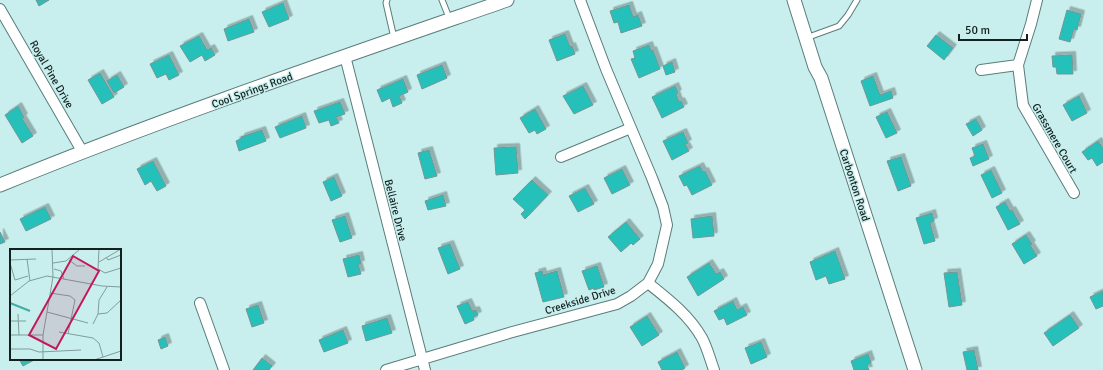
<svg xmlns="http://www.w3.org/2000/svg" width="1103" height="370" font-family="Signika,sans-serif">
<defs>
<filter id="shadow"><feDropShadow dx="3.5" dy="-3.5" stdDeviation="0" flood-color="#0004"/></filter>
</defs>
<rect width="100%" height="100%" fill="#c8efed"/>
<path fill="#26c0bb" stroke="#729795" filter="url(#shadow)" d="M36,0H49L39,6Z
M283,3L289,19L269,27L262,12Z
M629,5L633,17L638,15L642,26L621,33L618,22L614,23L610,11Z
M1067,10L1081,14L1077,30L1074,29L1070,42L1059,39Z
M249,19L254,32L228,41L224,29Z
M565,34L570,47L572,46L575,54L557,61L549,40Z
M936,35L953,48L944,60L927,46Z
M199,36L207,50L211,48L215,55L205,61L202,55L190,62L180,46Z
M649,45L651,51L653,50L660,69L639,78L631,59L635,58L633,51Z
M169,55L179,75L169,80L166,74L157,78L150,64Z
M1072,55L1073,74H1057L1056,67H1053L1052,56Z
M672,62L675,72L666,75L663,66Z
M442,65L447,78L422,89L417,75Z
M100,73L114,97L102,104L88,80Z
M117,75L124,87L114,93L107,81Z
M873,76L880,95L891,91L893,98L870,106L861,81Z
M403,79L408,92L399,96L402,103L393,107L390,98L382,102L377,90Z
M583,86L593,105L574,114L563,96Z
M675,86L678,93L676,94L679,102L681,101L684,107L662,118L652,97Z
M1079,96L1087,113L1072,121L1063,105Z
M340,102L345,114L336,117L339,123L331,126L329,120L319,123L314,111Z
M18,106L24,117L22,118L33,136L22,143L5,115Z
M535,109L546,129L537,134L535,130L529,133L520,118Z
M887,112L897,133L886,138L876,117Z
M302,116L306,128L280,138L275,127Z
M976,119L982,130L973,136L966,124Z
M262,130L266,141L239,151L236,141L242,138L241,137Z
M683,132L688,143L685,144L689,151L672,160L663,141Z
M1098,141L1103,148V162L1097,166L1092,158L1088,160L1082,152Z
M983,144L989,159L973,166L970,158L975,156L972,148Z
M516,147L518,173L496,175L494,148Z
M429,150L437,176L425,179L418,153Z
M901,157L911,186L898,191L887,161Z
M153,161L166,186L157,191L151,181L145,185L137,169Z
M700,166L703,172L705,171L712,185L692,195L687,185L684,186L679,176Z
M622,169L630,185L612,194L604,178Z
M991,170L1002,193L992,198L981,175Z
M334,177L342,196L331,201L323,182Z
M532,180L548,195L525,219L521,214L525,210L513,199Z
M585,188L594,204L578,212L569,196Z
M443,195L446,206L428,210L425,201Z
M1005,202L1010,211L1012,210L1020,224L1008,230L996,207Z
M45,207L51,219L26,231L20,219Z
M932,213L934,221L930,223L935,241L924,244L916,218Z
M345,216L352,238L340,242L332,220Z
M712,216L714,236L693,238L691,219Z
M626,222L640,239L633,245L631,243L621,252L608,237Z
M0,232L5,242L0,244Z
M1026,235L1032,244L1030,245L1037,256L1024,264L1012,244Z
M450,244L460,269L448,274L438,248Z
M835,251L845,279L829,284L826,276L816,280L810,262Z
M359,255L361,264H358L361,274L348,277L343,259Z
M709,263L716,274L720,272L724,279L698,296L687,277Z
M597,266L604,287L594,290V288L589,290L582,271Z
M542,271L543,275L557,271L564,297L543,302L535,273Z
M957,272L962,305L949,307L944,273Z
M1103,291V306L1096,309L1090,297Z
M733,301L737,310L743,307L747,315L727,325L724,318L719,320L714,311Z
M468,302L472,311L476,310L478,315L473,317L474,320L465,324L457,306Z
M258,305L264,323L252,327L246,309Z
M1070,315L1079,328L1053,346L1044,333Z
M647,316L659,335L642,346L630,327Z
M387,318L392,333L366,341L362,326Z
M343,330L348,343L324,352L319,340Z
M165,337L168,346L161,349L158,340Z
M761,342L767,357L751,364L745,348Z
M974,350L978,370H967L963,352Z
M677,352L685,368L682,370H662L658,362Z
M868,354L871,363L867,365L869,370H854L851,361Z
M262,358L272,366L269,370H253Z
M19,359H36L23,366Z"/>
<g fill="none" stroke-linecap="round" stroke-linejoin="round">
<g stroke="#597d7b" stroke-width="7">
<path id="service" d="M387,0L386,3L394,38
M442,0L450,20
M806,38L839,26L848,15L857,0"/>
</g>
<g stroke="#597d7b" stroke-width="12">
<path id="minor" d="M1037,0L1031,24L1018,65L1023,105L1074,193
M0,9L82,151
M345,56L425,370
M981,70L1018,65
M561,157L631,128
M648,283C668,299 689,315 702,338C707,347 710,359 714,370
M200,303L224,370
M386,370L509,333L617,304L631,296L648,283L658,264L667,225L663,207L652,178L606,69L580,0"/>
</g>
<g stroke="#597d7b" stroke-width="15">
<path id="tertiary" d="M794,0L815,67L821,78L915,370
M0,185C166,117 337,59 507,0"/>
</g>
<use href="#service" stroke="#fff" stroke-width="5"/>
<use href="#minor" stroke="#fff" stroke-width="10"/>
<use href="#tertiary" stroke="#fff" stroke-width="13"/>
</g>
<g text-anchor="middle" stroke-width="3" stroke-linejoin="round" paint-order="stroke">
<g font-size="11" fill="#122120" stroke="#c8efed">
<text transform="translate(52 74) rotate(60)" y="4">Royal Pine Drive</text>
<text transform="translate(252 90) rotate(-20)" y="4">Cool Springs Road</text>
<text transform="translate(1055 138) rotate(60)" y="4">Grassmere Court</text>
<text transform="translate(855 185) rotate(72)" y="4">Carbonton Road</text>
<text transform="translate(396 210) rotate(76)" y="4">Bellaire Drive</text>
<text transform="translate(580 300) rotate(-17)" y="4">Creekside Drive</text>
</g>
</g>
<g transform="translate(10 249)">
<rect width="111" height="111" fill="#c8efed"/>
<path fill="none" stroke="#43aca7" stroke-width="2" d="M0,54L20,62"/>
<path fill="none" stroke="#7f9d9b" stroke-width="1" d="M89,0L88,20L95,24L111,19M96,8L98,11L111,6M17,10L20,32M0,11L26,10M59,11L67,17H75M89,13L111,0M0,14L5,31L18,27M43,14L56,12L70,0M44,20L51,22L54,30M40,44L60,47L65,51L58,85M0,47L19,32L37,27L92,37L111,38M37,63L78,74M8,65L9,86M88,65L97,64L111,51M0,72H16M83,75L88,65L89,51L97,38M49,83L83,89L89,94L93,108M0,86H33M0,100H20L29,103L71,101M33,111V86L43,28L42,0M84,111L111,102"/>
<path fill="#c2185b" fill-opacity="0.15" stroke="#c2185b" stroke-width="2" d="M63,7L89,22L46,100L19,86Z"/>
<rect width="111" height="111" fill="none" stroke="#122120" stroke-width="2"/>
</g>
<path d="M959 34v6h68v-6" fill="none" stroke="#122120" stroke-width="2"/>
<text x="965" y="34" font-size="12" fill="#122120" stroke="#c8efed" stroke-width="3" paint-order="stroke">50 m</text>
</svg>
